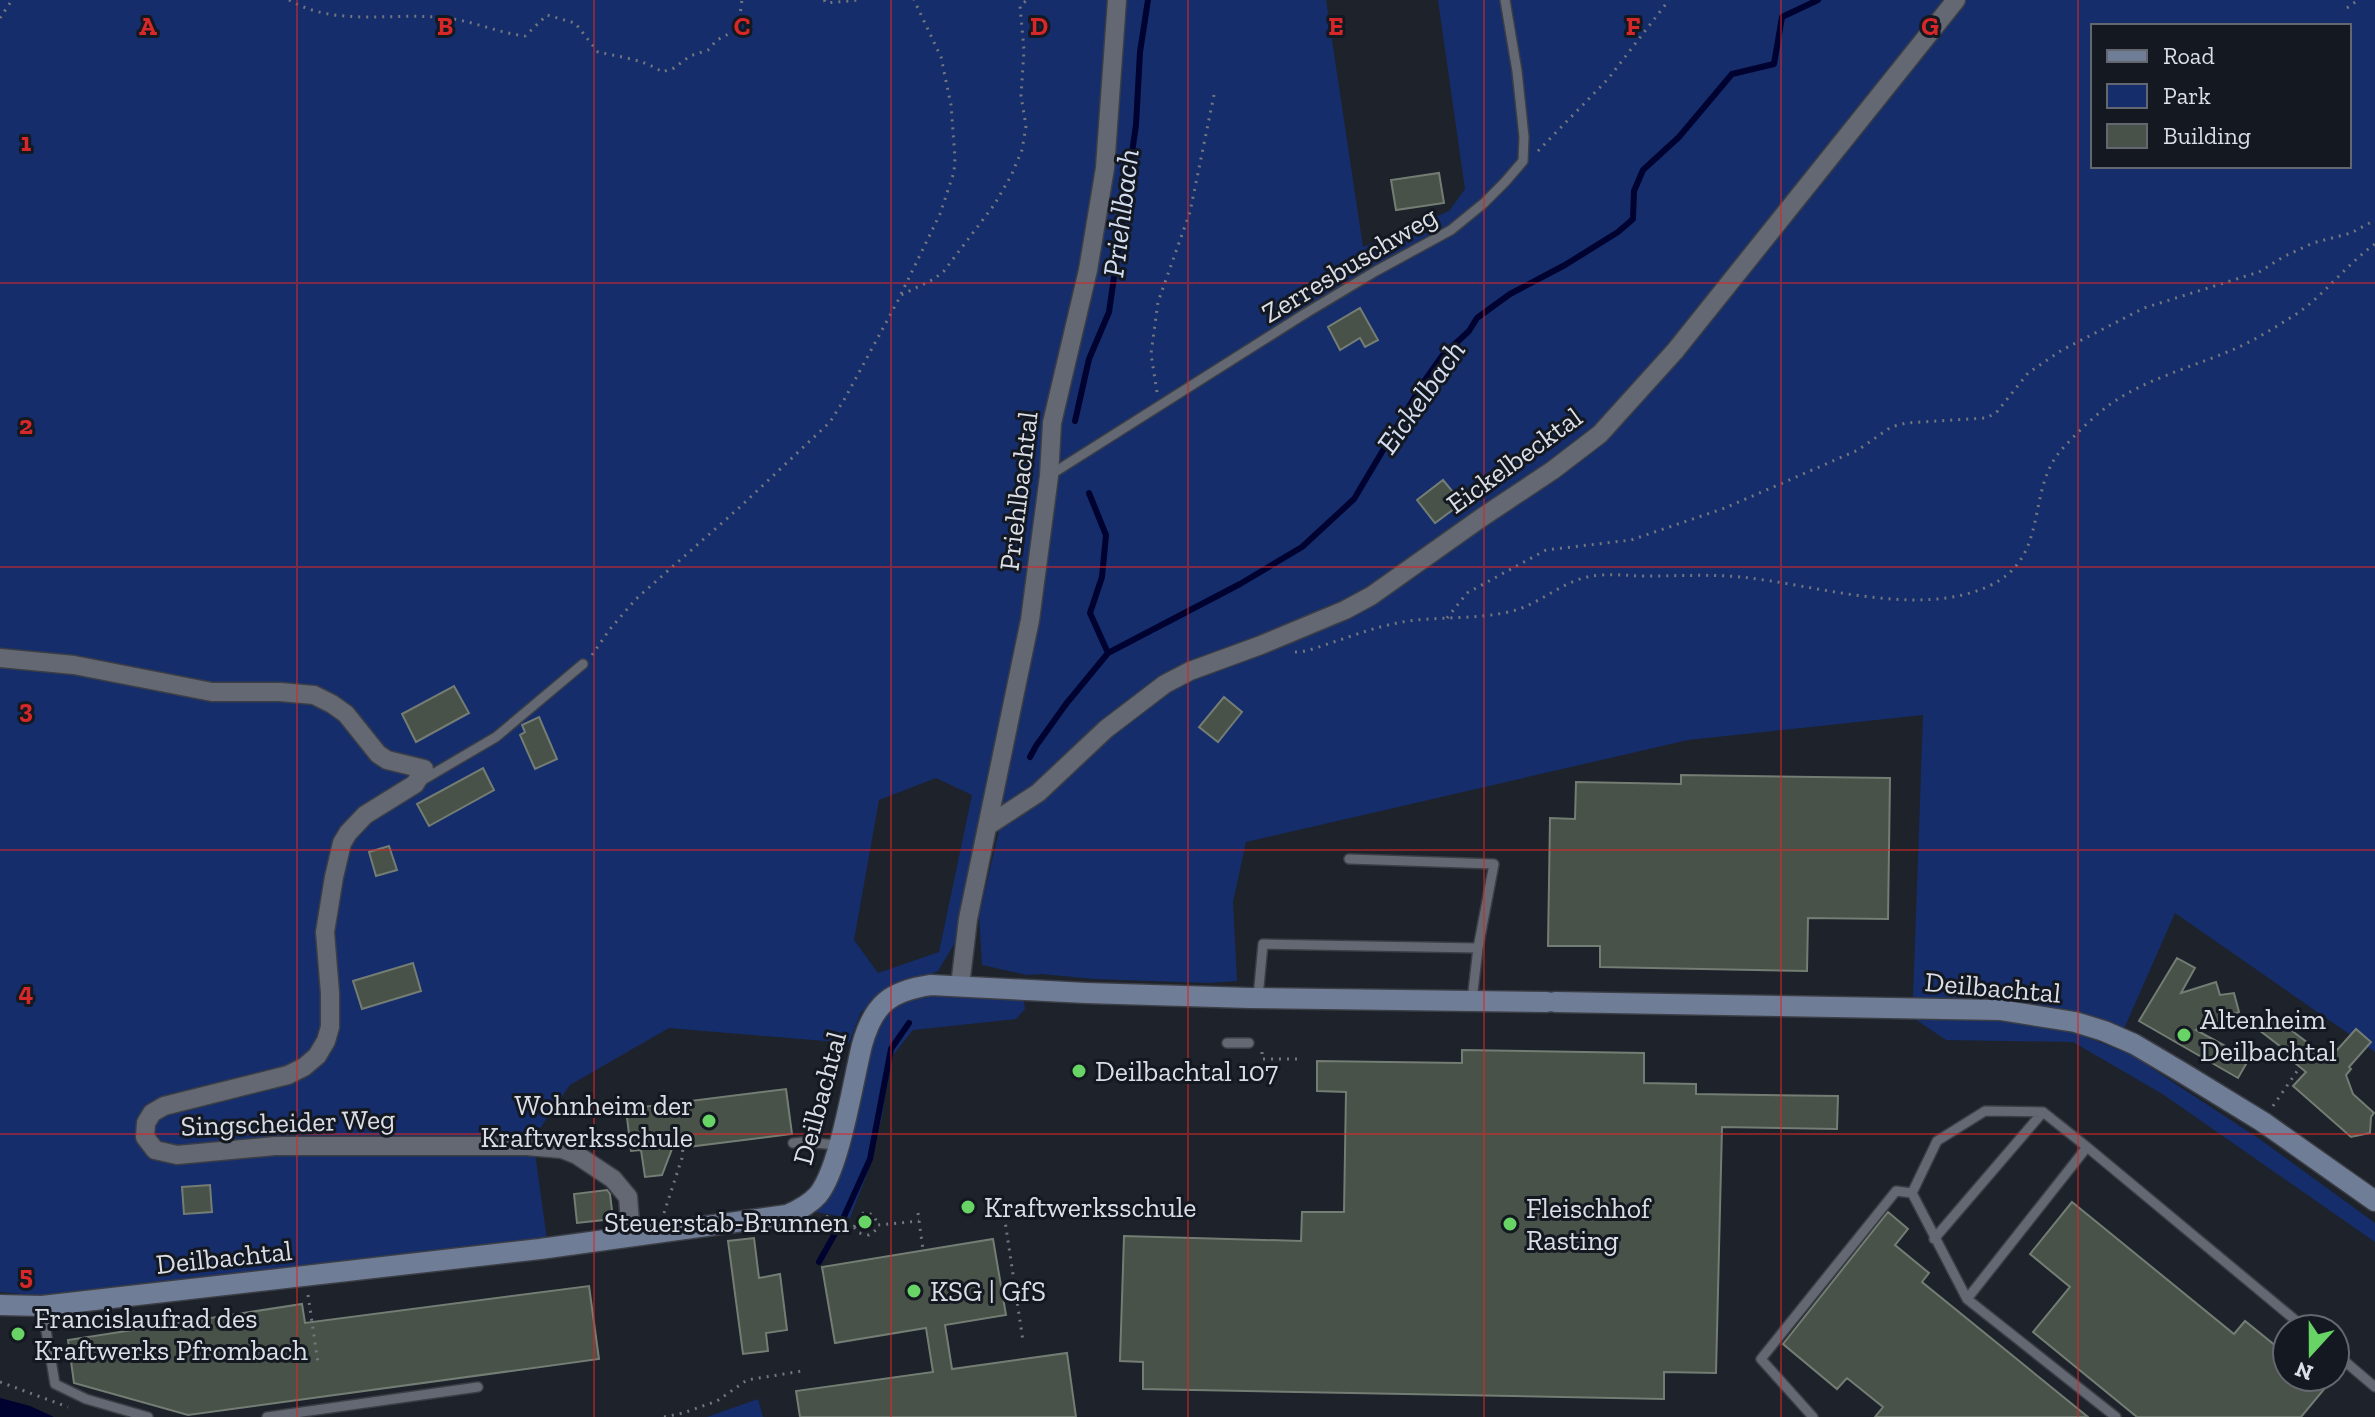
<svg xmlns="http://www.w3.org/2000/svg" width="2375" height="1417" font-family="'Zilla Slab',serif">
<rect width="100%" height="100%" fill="#1d222b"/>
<path fill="#152d6b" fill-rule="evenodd" d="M0,0H1326L1363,247L1449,211L1465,189L1438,0H2375V1052L2175,913L2123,1031L2077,1013L1999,996L1913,999L1923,715L1688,740L1246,842L1233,902L1237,981L1209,983L1094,979L1042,974L1027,975L982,965L979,915L999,831L982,825L956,941L938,971L883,996L861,1012L849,1043L669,1028L570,1085L528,1146L535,1153L547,1240L55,1297L0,1292ZM2093,26H2349V166H2093ZM936,778L972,795L939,952L878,973L854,940L879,800Z
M911,991L1023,996L1025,1009L1016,1019L913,1030L890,1059L882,1116L870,1166L850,1218L804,1210L812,1204L878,1014Z
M1912,1017L1999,1020L2073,1032L2130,1054L2261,1140L2375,1223V1242L2164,1095L2073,1042L1946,1040Z
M758,1399L763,1417H707Z"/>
<path fill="#000230" d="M0,1398L30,1406L54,1417H0Z"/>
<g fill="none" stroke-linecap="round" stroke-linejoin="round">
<path stroke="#000230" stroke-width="6" d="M1075,421L1089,359L1109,312L1136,125L1140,52L1148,0
M1089,493L1106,535L1102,577L1090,613L1108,653
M1030,757L1036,746L1066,704L1108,653L1240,584L1302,547L1354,499L1423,383L1442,356L1469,331L1477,318L1510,294L1565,265L1618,232L1633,219L1634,191L1643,170L1679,137L1732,74L1774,64L1782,17L1818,0
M819,1262L842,1221L870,1159L891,1049L909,1023"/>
</g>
<path fill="#495248" stroke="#747d73" stroke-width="2" d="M1439,173L1444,203L1396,210L1391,180Z
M1360,308L1378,340L1365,347L1360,338L1340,350L1328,327Z
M1443,480L1462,503L1435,523L1417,500Z
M454,686L469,713L416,742L402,714Z
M1224,697L1242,712L1218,742L1199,727Z
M539,717L557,759L535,769L520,735L525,732L522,725Z
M483,768L494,790L429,826L417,804Z
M1681,775L1890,778L1888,919L1808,918L1807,971L1600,967V946H1548L1550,818L1575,819L1576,782L1681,784Z
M389,846L397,870L376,876L369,852Z
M2177,958L2195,968L2181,993L2216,982L2220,995L2234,993L2239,1012L2196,1030L2249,1059L2238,1078L2139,1021Z
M413,963L421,991L362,1009L353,981Z
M2270,1014L2329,1059L2356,1029L2371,1042L2349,1067L2351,1069L2346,1075L2353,1094L2374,1113L2371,1117L2370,1133L2351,1137L2293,1086L2306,1072L2295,1063L2298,1060L2259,1030Z
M1462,1050L1644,1053V1083L1696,1084V1094L1838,1096L1837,1129L1722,1127L1716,1373L1664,1372V1399L1143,1389V1362L1120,1361L1124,1236L1301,1241L1302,1212H1344L1346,1092L1317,1091V1061L1462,1063Z
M786,1089L792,1134L672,1149L662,1175L645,1177L641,1150L631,1151L626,1109Z
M210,1185L212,1212L184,1214L182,1187Z
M607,1190L610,1194L613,1219L577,1223L574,1194Z
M2072,1202L2234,1334L2245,1321L2287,1355V1377H2314L2326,1387L2301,1417H2137L2033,1332L2070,1287L2030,1254Z
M1888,1212L1908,1229L1895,1245L1929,1273L1922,1282L2088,1417H1875L1883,1407L1847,1378L1837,1389L1783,1344Z
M754,1238L759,1278L780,1274L787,1330L766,1333L768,1351L743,1354L728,1241Z
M993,1239L1006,1315L945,1325L952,1369L1067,1353L1076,1417H800L796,1391L933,1372L926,1328L835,1343L822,1267Z
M589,1286L599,1359L188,1415L74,1383L68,1340L302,1304L305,1323Z"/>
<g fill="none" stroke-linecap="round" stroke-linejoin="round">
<g stroke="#3b3e45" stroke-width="12">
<path id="lane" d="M1050,475L1306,313L1376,271L1451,230L1484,203L1505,182L1523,161L1524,137L1517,71L1505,0
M421,781L496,737L583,664
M1349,859L1494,864L1478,948L1472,1000
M1258,997L1263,944L1478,948
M1227,1043H1249
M793,1143L803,1142L838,1145
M1912,1193L1937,1141L1985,1111L2043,1112L2087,1147
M1934,1239L2043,1112
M42,1306L55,1384L86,1399L148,1417
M2335,1353L2375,1387
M267,1417L478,1387
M1813,1417L1761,1359L1896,1191L1912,1193L1967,1299
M2116,1417L1967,1299L2087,1147L2306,1329"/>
</g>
<g stroke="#3b3e45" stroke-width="21">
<path id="street" d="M0,658L74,665L212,692H280L314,695L332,704L346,714L378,754L387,760L424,769L415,784L365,815L348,833L342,843L334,877L325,932L330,993V1027L326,1041L317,1056L304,1067L288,1075L164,1106L152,1113L146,1123L145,1137L155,1150L177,1155L275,1146H527L562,1149L577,1155L613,1179L628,1197L631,1236
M989,825L1038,793L1106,729L1165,684L1190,671L1261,645L1345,610L1371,596L1481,518L1553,470L1600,434L1675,351L1956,0
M960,986L968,919L1030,620L1049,476L1052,423L1088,270L1105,168L1117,0"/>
</g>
<g stroke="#3b3e45" stroke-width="23">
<path id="secondary" d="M1555,1002L2000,1010L2075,1022L2104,1031L2134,1044L2183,1073L2263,1122L2375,1201
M0,1305L42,1306L540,1249L787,1215C799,1210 809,1205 818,1195C840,1168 853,1081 862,1045C873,1005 889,991 931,985L1086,993L1250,998L1547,1002"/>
</g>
<path stroke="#72767f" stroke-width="3" stroke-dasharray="2 6" stroke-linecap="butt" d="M289,0C339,29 399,10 453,19C478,23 500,33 525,36L547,15L575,23L598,52C619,57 644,59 662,72L674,68L690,56L708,50L717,40L738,29L742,0
M824,0L826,3L859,0
M2347,8L2358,0
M0,18L12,0
M1538,151L1608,79L1669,0
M901,294L940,214L954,172L955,158L951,105L941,57L914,0
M1157,392L1151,354L1158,302L1190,212L1214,95
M1447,618L1467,593L1546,550L1631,540L1725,508L1858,450L1891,427L1906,423L1986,418L1996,413L2028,373L2062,350L2144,308L2259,272L2283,257L2313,243L2351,233L2375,220
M1295,652C1309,652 1323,645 1337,641C1357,634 1377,627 1397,623C1436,615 1478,621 1516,610C1547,600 1568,576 1602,575C1617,574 1631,576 1646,576C1678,576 1709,574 1740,577C1815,584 1918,619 1989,586C2052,557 2024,490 2063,448C2075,435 2090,420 2104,409C2141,379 2198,366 2241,346C2258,338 2274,328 2290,318C2322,299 2344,266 2375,244
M592,655L610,629L636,599L740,507L830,422L844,400L901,295L934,279L944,271L994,205L1011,176L1022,150L1026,126L1021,96L1024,50L1020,6L1027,0
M1262,1052V1059H1297
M2273,1106L2300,1067
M1002,1201L1023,1341
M664,1213L682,1158L683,1147
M918,1213L923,1250
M826,1216L851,1229L854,1227L859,1233L869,1235L876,1230L878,1225L919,1221
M854,1227L861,1214L867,1212L874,1216L878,1225
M308,1295L318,1363
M0,1382L68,1407
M664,1417L683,1413L717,1401L747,1380L802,1371"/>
<use href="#lane" stroke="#636873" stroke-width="9"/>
<use href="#street" stroke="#636873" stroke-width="18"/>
<use href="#secondary" stroke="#707d97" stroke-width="20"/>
</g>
<path fill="none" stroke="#d62828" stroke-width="2" stroke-opacity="0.55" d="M297,0V1417M594,0V1417M891,0V1417M1188,0V1417M1484,0V1417M1781,0V1417M2078,0V1417M0,283H2375M0,567H2375M0,850H2375M0,1134H2375"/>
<g fill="#67d465" stroke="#141821" stroke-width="3">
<circle cx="2184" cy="1035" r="8"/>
<circle cx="1079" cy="1071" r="8"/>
<circle cx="709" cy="1121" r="8"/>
<circle cx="968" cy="1207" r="8"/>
<circle cx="865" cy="1222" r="8"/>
<circle cx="1510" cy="1224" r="8"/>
<circle cx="914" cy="1291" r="8"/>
<circle cx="18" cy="1334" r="8"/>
</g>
<g text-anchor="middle" stroke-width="6" stroke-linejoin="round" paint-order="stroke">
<g font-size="28" fill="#dbdee5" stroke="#141821">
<text transform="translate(1349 264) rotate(-31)" y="10">Zerresbuschweg</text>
<text transform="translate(1514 460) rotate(-36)" y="10">Eickelbecktal</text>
<text transform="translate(1018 491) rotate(-83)" y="10">Priehlbachtal</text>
<text transform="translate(1993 987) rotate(5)" y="10">Deilbachtal</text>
<text transform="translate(819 1098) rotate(-75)" y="10">Deilbachtal</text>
<text transform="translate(288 1122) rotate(-2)" y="10">Singscheider Weg</text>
<text transform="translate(224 1257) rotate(-6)" y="10">Deilbachtal</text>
</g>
<g font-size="28" fill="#dbdee5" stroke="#141821" text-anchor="start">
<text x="2200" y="1029">Altenheim<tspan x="2200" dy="32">Deilbachtal</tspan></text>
<text x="1095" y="1081">Deilbachtal 107</text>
<text x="693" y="1115" text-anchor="end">Wohnheim der<tspan x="693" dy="32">Kraftwerksschule</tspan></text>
<text x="984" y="1217">Kraftwerksschule</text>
<text x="1526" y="1218">Fleischhof<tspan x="1526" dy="32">Rasting</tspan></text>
<text x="849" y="1232" text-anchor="end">Steuerstab-Brunnen</text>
<text x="930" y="1301">KSG | GfS</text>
<text x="34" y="1328">Francislaufrad des<tspan x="34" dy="32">Kraftwerks Pfrombach</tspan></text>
</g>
<g font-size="30" font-style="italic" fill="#d3ddf0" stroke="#141821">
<text transform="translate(1121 213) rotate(-83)" y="10">Priehlbach</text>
<text transform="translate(1421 397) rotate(-55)" y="10">Eickelbach</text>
</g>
</g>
<g font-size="26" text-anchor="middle" font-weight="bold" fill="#d62828" stroke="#141821" stroke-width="6" stroke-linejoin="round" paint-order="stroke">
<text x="148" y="35">A</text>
<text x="445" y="35">B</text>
<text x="742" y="35">C</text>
<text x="1039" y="35">D</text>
<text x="1336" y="35">E</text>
<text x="1633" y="35">F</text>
<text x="1930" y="35">G</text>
<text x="26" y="151">1</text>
<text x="26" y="434">2</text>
<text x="26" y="718">3</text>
<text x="26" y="1001">4</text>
<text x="26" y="1284">5</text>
</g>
<rect x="2091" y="24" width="260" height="144" fill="#141821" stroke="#64676f" stroke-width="2"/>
<rect x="2107" y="50" width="40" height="12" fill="#707d97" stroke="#64676f" stroke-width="2"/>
<text x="2163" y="64" font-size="24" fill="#dbdee5">Road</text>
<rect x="2107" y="84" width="40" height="24" fill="#152d6b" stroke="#64676f" stroke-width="2"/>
<text x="2163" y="104" font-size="24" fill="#dbdee5">Park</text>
<rect x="2107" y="124" width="40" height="24" fill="#495248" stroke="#64676f" stroke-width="2"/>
<text x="2163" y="144" font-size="24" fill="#dbdee5">Building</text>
<g transform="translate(2311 1353) rotate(201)"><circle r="38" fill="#141821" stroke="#64676f" stroke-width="2"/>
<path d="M0-6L14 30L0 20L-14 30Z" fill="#67d465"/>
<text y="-12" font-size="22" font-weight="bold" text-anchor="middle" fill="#dbdee5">N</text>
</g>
</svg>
